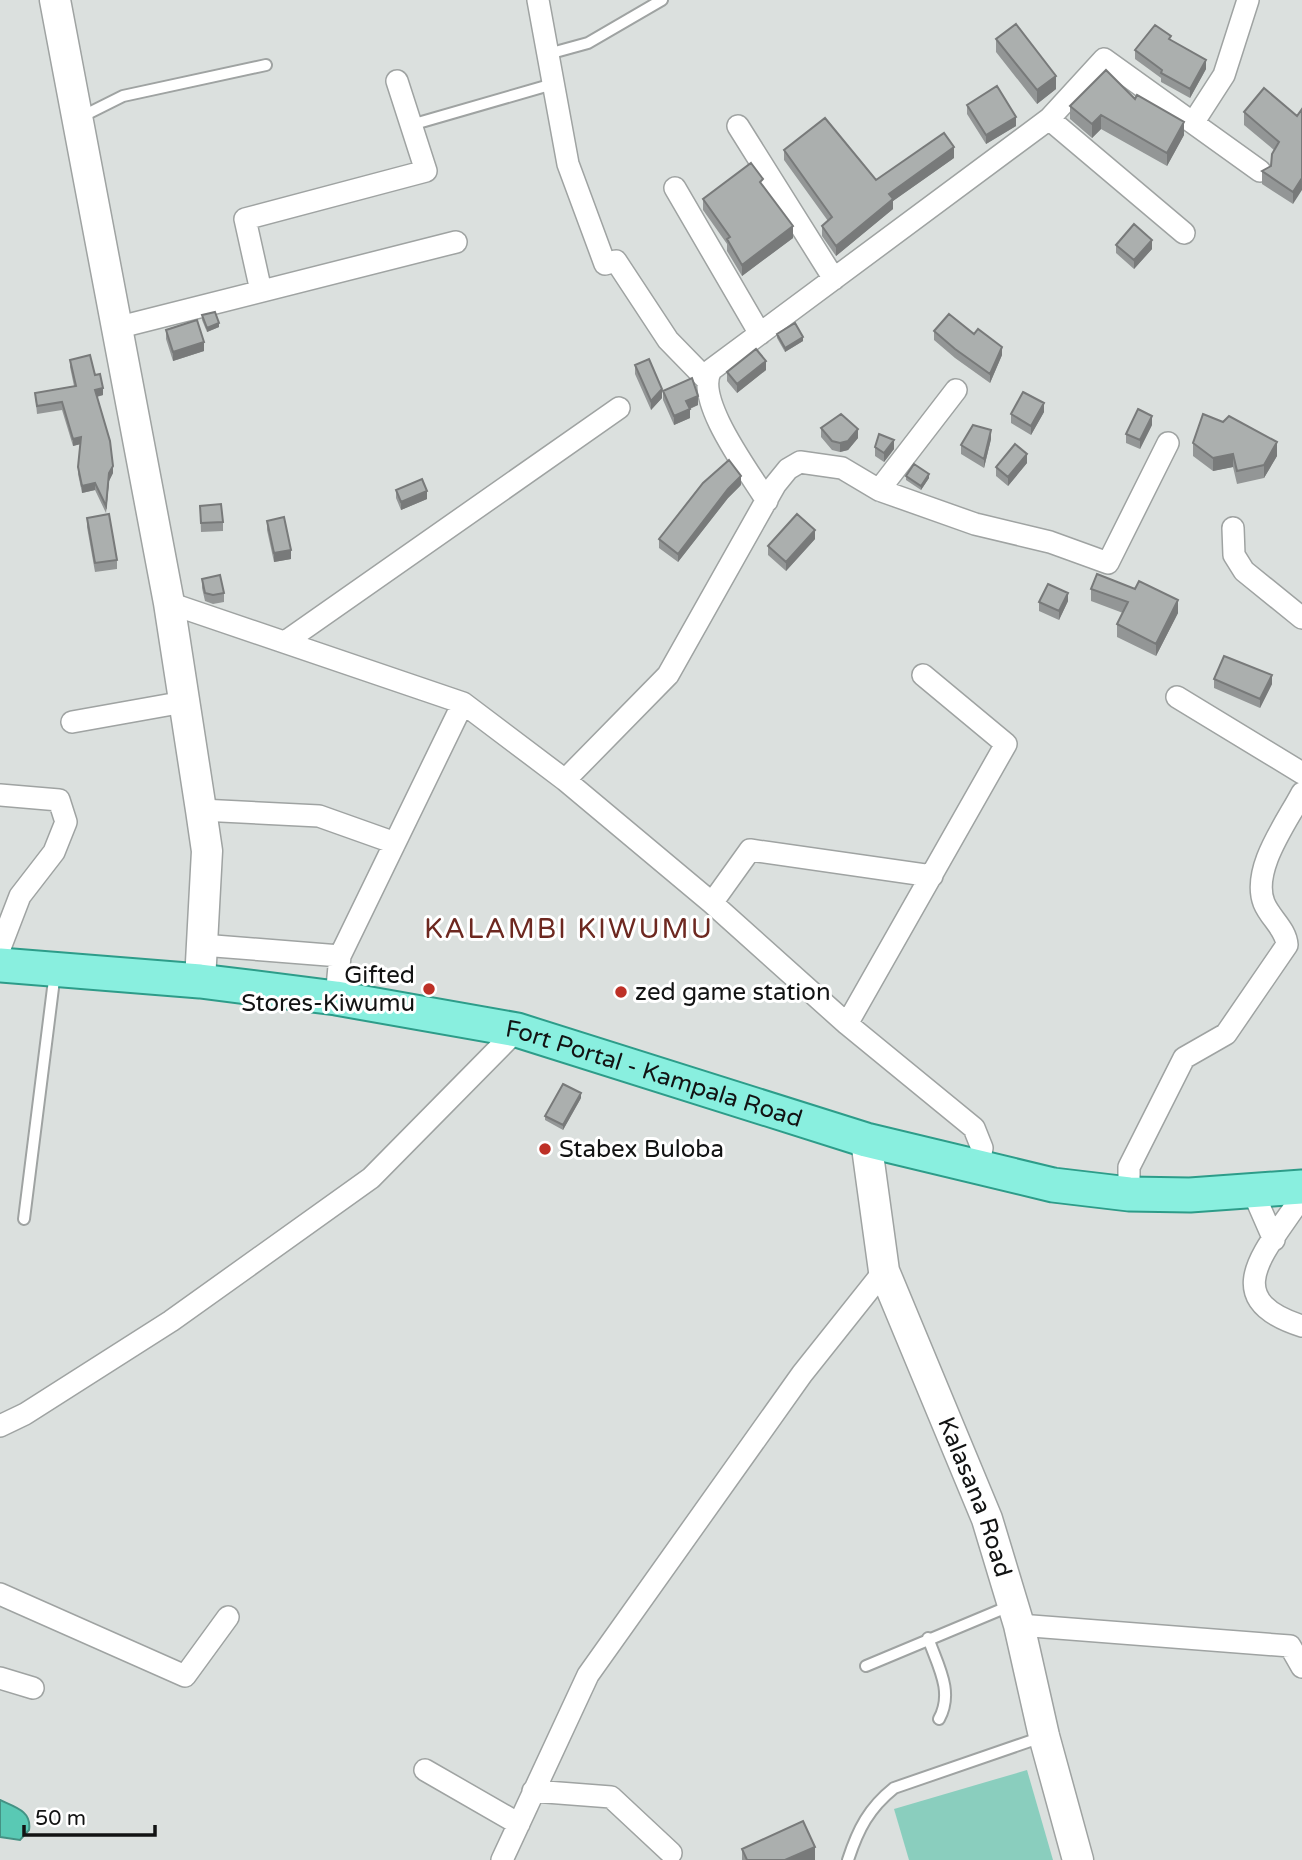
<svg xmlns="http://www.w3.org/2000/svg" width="1302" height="1860" font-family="'Varela Round',sans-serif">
<rect width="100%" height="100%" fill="#dbe0de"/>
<path fill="#8acebe" d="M1027,1770L1053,1860H909L894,1809Z"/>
<path fill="#59c9b4" stroke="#449284" stroke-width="2" d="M0,1800C15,1807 32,1811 29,1830L20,1840L0,1837Z"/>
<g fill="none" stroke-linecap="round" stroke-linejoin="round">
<g stroke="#9fa3a2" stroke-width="14">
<path id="lane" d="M548,54L588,43L662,0
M81,117L123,96L266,65
M411,125L553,84
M24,1219L55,972
M928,1638C938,1666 954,1692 939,1719
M866,1666L1012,1605
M848,1860C858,1829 869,1808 894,1788L1042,1737"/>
</g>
<g stroke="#9fa3a2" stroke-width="24">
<path id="street" d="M538,0L568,164L605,264L616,261L668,340L706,379
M1049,119L1184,233
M1193,123L1224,75L1248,0
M738,126L834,279
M675,188L760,334
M261,291L245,219L426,171L397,81
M116,328L456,242
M879,490L956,390
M767,501C750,473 694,400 711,370L1049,119L1104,59L1260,171
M1233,528L1234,555L1244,571L1302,618
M169,603L463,703L565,780L712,903L847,1024L974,1128L982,1148L978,1169
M285,642L619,408
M1177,697L1302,773
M72,722L184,702
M565,780L668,675L775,485L788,469L800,462L842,468L879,490L975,524L1050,542L1108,563L1168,443
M0,795L59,800L66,822L54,852L20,896L0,948
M201,810L319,816L395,843
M712,903L750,850L932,876
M202,945L340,956
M336,998L340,956L463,703
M847,1024L1006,744L923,675
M1253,1192L1274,1240
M1129,1194V1167L1184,1058L1226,1034L1287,945C1286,929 1270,918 1264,903C1251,869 1287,822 1302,793
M1302,1196C1270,1247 1213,1298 1302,1326
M0,1426L25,1414L171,1321L371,1178L517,1030
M0,1594L185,1676L228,1617
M1019,1625L1290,1646L1302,1667
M0,1678L33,1688
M425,1770L519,1824
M533,1791L611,1797L671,1853
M502,1860L588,1675L802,1374L884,1271"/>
</g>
<g stroke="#9fa3a2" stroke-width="33">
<g id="secondary">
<path d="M55,0L169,603L201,810L207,851L200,981"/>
<path id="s1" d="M866,1140L884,1271L987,1519L1019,1625L1044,1736L1078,1860"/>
</g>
</g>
<g stroke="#2d9c89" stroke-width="37">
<g id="primary">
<path id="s2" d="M0,965L200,981L336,998L517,1030L866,1140L1053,1185L1129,1194L1190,1195L1302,1187"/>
</g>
</g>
<use href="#lane" stroke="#fff" stroke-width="10"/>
<use href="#street" stroke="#fff" stroke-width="21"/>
<use href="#secondary" stroke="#fff" stroke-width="30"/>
<use href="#primary" stroke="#89efdf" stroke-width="33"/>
</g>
<path fill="#939696" d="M996,39L1056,89L1037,104L996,52Z
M1171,40L1206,69L1190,98L1161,82V78L1135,59V50Z
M1135,99L1184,135L1167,166L1101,129L1092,138L1070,119V106Z
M967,105L1016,126L986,144L967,114Z
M1244,112L1297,116L1293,204L1262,184V171L1271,166L1274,150L1244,125Z
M784,150L876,180L954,158L893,201V209L836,256L822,236V226L828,221L784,160Z
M763,186L793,238L742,276L727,251V244L703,210V199Z
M1116,245L1152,249L1134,269L1116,253Z
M202,315L219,327L207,332L202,320Z
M166,330L204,351L173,361L166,339Z
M934,331L974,334L1002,355L990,383L955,358L934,340Z
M777,334L803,341L785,352L777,338Z
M70,360L95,375L103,395L97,397L113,473L109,481L106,513L95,490L82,493L78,474L80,444L73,446L62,410L37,414L35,393L74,386L70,367Z
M635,365L662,398L651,410L635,374Z
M766,370L737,393L727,381V372Z
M663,391L698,405L690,409V418L674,425L663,400Z
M1044,412L1031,435L1011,423V414Z
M1152,425L1140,449L1126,443V434Z
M821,428L858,438L848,450L840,452L832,450L821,437Z
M991,439L984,468L961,454V445Z
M1193,443L1277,456L1264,478L1237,484L1233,467L1213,471L1193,456Z
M875,447L894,449L884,462L875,456Z
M1027,463L1008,486L996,476V467Z
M906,476L929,478L921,490L906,480Z
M741,485L728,498L678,562L659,548V539Z
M396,490L427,499L401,510L396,498Z
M200,506L223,522V531L201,532Z
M87,518L117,560V569L95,572L87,527Z
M267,521L291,559L274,562L267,530Z
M815,539L786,571L768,555V546Z
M202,579L224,593V602L213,604L205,601L202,588Z
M1091,589L1178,613L1156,656L1117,637V624L1123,613L1091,601Z
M1068,601L1059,620L1039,611V602Z
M1214,679L1272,684L1260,708L1214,688Z
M581,1098L563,1130L545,1120V1116Z
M742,1849L815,1860H742Z"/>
<path fill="#787a7a" d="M1206,60V69L1190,98V89Z
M1056,76V89L1037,104V90Z
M1101,115V129L1092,138V124Z
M1016,117V126L986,144V135Z
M1184,122V135L1167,166V153Z
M954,147V158L893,201V209L836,256V246L889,194Z
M1302,178V190L1293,204V192Z
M793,226V238L742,276V265Z
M1152,240V249L1134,269V260Z
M219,323V327L207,332V328Z
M803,337V341L785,352V348Z
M204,342V351L173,361V352Z
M1002,347V355L990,383V374Z
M766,361V370L737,393V384Z
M103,388V395L95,397V390Z
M662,389V398L651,410V401Z
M698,396V405L686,410V401Z
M1044,403V412L1031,435V426Z
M690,409V418L674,425V416Z
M1152,416V425L1140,449V440Z
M858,429V438L848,450L840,452V443Z
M991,430V439L984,468V459Z
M81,437V444L73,446V439Z
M894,440V449L884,462V453Z
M1277,442V456L1264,478V465Z
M1027,454V463L1008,486V477Z
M1233,454V467L1213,471V458Z
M113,466V473L109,481L106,513L109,473Z
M929,474V478L921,490V486Z
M741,476V485L728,498L678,562V554L728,489Z
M95,483V490L82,493V486Z
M427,491V499L401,510V502Z
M815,530V539L786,571V562Z
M291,550V559L274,562V553Z
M1068,593V601L1059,620V611Z
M1178,600V613L1156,656V644Z
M1272,675V684L1260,708V699Z
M581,1093V1098L563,1130V1125Z
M815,1847V1860H785Z"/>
<path fill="#abafae" stroke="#787a7a" stroke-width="2" d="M1016,24L1056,76L1037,90L996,39Z
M1155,25L1171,36L1169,39L1206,60L1190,89L1161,73L1162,70L1135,50Z
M1106,70L1135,99L1137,95L1184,122L1167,153L1101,115L1092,124L1070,106Z
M997,86L1016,117L986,135L967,105Z
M1264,88L1297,116L1302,109V178L1293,192L1262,171L1271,166L1272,154L1279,142L1244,112Z
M825,118L876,180L944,133L954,147L889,194L893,199L836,246L822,226L832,217L784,150Z
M751,163L763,179L760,182L793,226L742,265L727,239L730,237L703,199Z
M1134,224L1152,240L1134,260L1116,245Z
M215,312L219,323L207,328L202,315Z
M949,314L974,334L978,329L1002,347L990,374L955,349L934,331Z
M197,320L204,342L173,352L166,330Z
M795,323L803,337L785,348L777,334Z
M756,349L766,361L737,384L727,372Z
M90,355L95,375L100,374L103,388L95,390L110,441L113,466L109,473L106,506L95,483L82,486L78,467L81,437L73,439L62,402L37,406L35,393L76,386L70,360Z
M649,359L662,389L651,401L635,365Z
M692,378L698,396L686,401L690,409L674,416L663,391Z
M1023,392L1044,403L1031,426L1011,414Z
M1138,409L1152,416L1140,440L1126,434Z
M841,414L858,429L848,441L840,443L832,441L821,428Z
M1203,414L1223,422L1229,416L1277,442L1264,465L1237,471L1233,454L1213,458L1193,443Z
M973,425L991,430L984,459L961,445Z
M879,434L894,440L884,453L875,447Z
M1015,444L1027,454L1008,477L996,467Z
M729,460L741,476L728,489L678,554L659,539L703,483Z
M914,464L929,474L921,486L906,476Z
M422,479L427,491L401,502L396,490Z
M221,504L223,522L201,523L200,506Z
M109,514L117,560L95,563L87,518Z
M797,514L815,530L786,562L768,546Z
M284,517L291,550L274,553L267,521Z
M1097,574L1135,589L1139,581L1178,600L1156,644L1117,624L1128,602L1091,589Z
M220,575L224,593L213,595L205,593L202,579Z
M1048,584L1068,593L1059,611L1039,602Z
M1224,656L1272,675L1260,699L1214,679Z
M563,1084L581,1093L563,1125L545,1116Z
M803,1821L815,1847L785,1860H747L742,1849Z"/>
<g fill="#bd3026" stroke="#fff" stroke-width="2.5">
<circle cx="429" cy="989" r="7"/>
<circle cx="621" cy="992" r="7"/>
<circle cx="545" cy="1149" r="7"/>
</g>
<g text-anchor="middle" stroke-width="6" stroke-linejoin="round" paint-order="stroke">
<g font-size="24" fill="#121313" stroke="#fff" text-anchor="start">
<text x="415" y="983" text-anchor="end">Gifted<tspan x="415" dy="28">Stores-Kiwumu</tspan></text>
<text x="635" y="1000">zed game station</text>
<text x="559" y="1157">Stabex Buloba</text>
</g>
<g font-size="24" fill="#121313" stroke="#fff">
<text dy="8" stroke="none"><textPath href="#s2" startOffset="665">Fort Portal - Kampala Road</textPath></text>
<text dy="8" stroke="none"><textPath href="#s1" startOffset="376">Kalasana Road</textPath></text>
</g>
<g font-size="28" letter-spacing="2" fill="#6d2820" stroke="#fff">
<text x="569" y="938">KALAMBI KIWUMU</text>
</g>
</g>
<path d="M24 1825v10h131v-10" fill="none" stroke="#121313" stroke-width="3.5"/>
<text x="35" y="1825" font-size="21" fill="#121313" stroke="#ffffff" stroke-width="5" paint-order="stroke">50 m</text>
</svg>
